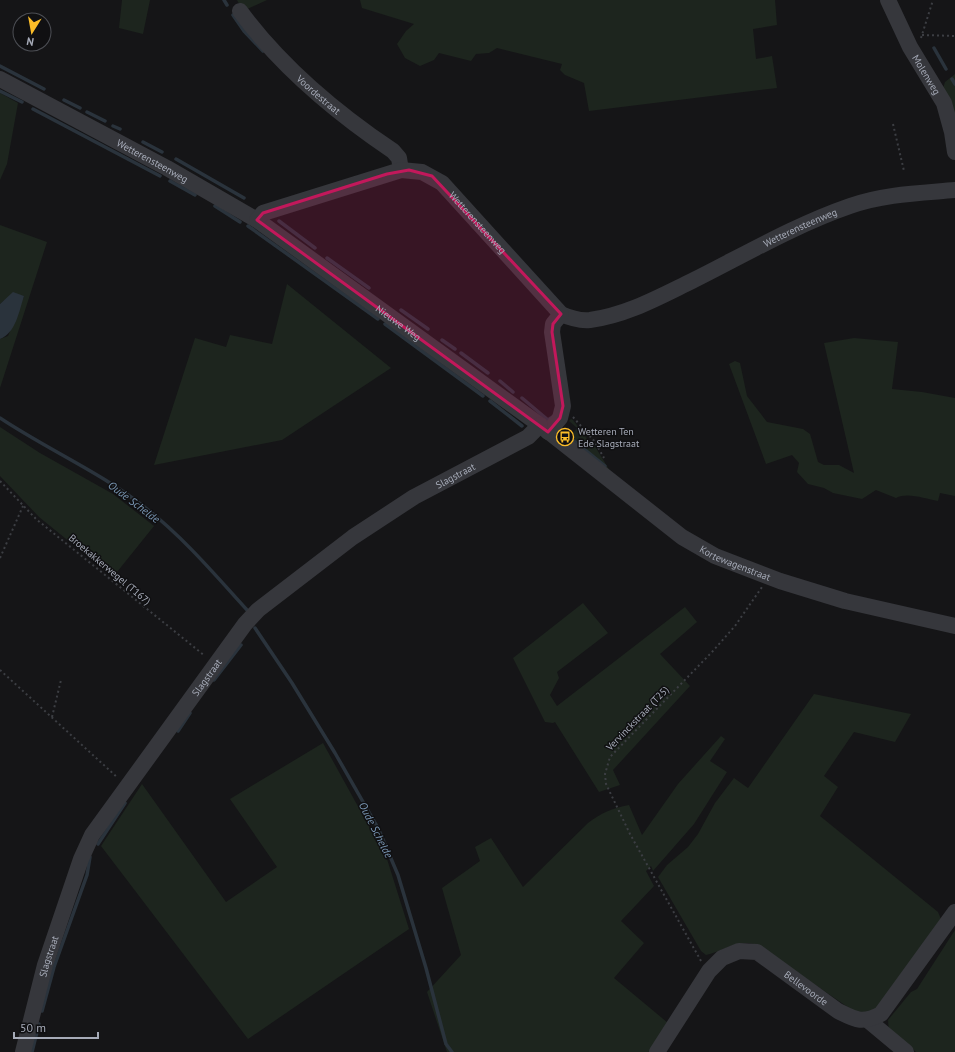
<svg xmlns="http://www.w3.org/2000/svg" width="955" height="1052" font-family="'PT Sans',sans-serif">
<rect width="100%" height="100%" fill="#151517"/>
<path fill="#1d251e" d="M122,0H150L143,34L119,28Z
M237,0H267L243,11Z
M360,0H775L777,25L753,29L756,59L772,56L777,88L589,111L584,83L565,75L560,70L562,64L497,48L489,53L476,54L471,61L439,53L434,60L420,66L405,58L397,44L406,31L414,24L362,8Z
M955,74V121L943,88L945,82Z
M0,93L18,103L7,164L0,180Z
M0,225L47,242L0,388V339L8,336L24,296C15,294 6,298 0,304Z
M287,284L391,368L282,440L154,465L195,338L226,347L230,335L272,344Z
M854,338L898,342L892,389L922,392L955,398V496L940,493L938,501C925,499 908,492 896,498L876,490L862,499L833,493L824,488L808,484L797,472L799,463L792,455L766,464L729,364L735,361L740,363L747,396L767,422L803,429L810,434L818,462L824,465H839L854,473L824,343Z
M571,419L573,420L588,440L593,443L610,471L559,432L563,429L571,435L577,428L569,421Z
M0,427L40,453L113,494L154,526L113,577L39,517L0,476Z
M583,603L608,633L557,672L559,678L550,695L557,706L685,607L697,622L660,654L690,686L613,770L620,785L599,792L555,722L553,723L545,722L513,658Z
M814,694L911,714L895,742L854,732L824,776L838,787L820,816L938,912L941,919L877,1008C868,1014 862,1013 852,1010L757,945C737,938 725,951 706,955L701,951L658,877L667,865L688,847L698,834L715,803L734,778L748,788Z
M721,736L725,739L710,761L727,772L694,824L653,871L651,866L646,871L654,886L621,921L644,943L614,978L668,1023L649,1052H447L427,992L461,955L442,888L480,861L475,847L491,838L523,887L588,823C601,813 612,808 629,805L642,835L678,784Z
M323,743L387,859L409,929L248,1039L101,846L142,784L226,902L277,867L230,799Z
M955,930V1052H916L906,1043L889,1033L888,1020L911,992L917,989Z"/>
<path fill="#2a333c" d="M13,292L24,296C19,311 16,333 0,339V304Z"/>
<g fill="none" stroke-linecap="round" stroke-linejoin="round">
<path stroke="#2a333c" stroke-width="3.5" d="M224,0L227,5
M233,15L244,31L263,51
M934,48L946,69
M0,66L44,89
M952,79L955,84
M0,91L22,102
M64,100L80,108
M33,109L160,176
M87,112L105,121
M113,126L120,129
M143,142L162,152
M176,159L244,198
M170,181L195,195
M215,206L240,222
M279,221L315,248
M248,226L378,319
M327,258L369,288
M401,310L428,329
M385,324L483,396
M442,340L455,349
M461,353L488,373
M500,381L513,392
M522,398L548,420L551,418
M490,401L522,426
M0,418C48,450 102,473 147,509C185,539 216,576 248,611
M568,436L605,466
M255,628L292,683L335,753L378,828L398,875L426,968L446,1044L452,1052
M214,680L241,645
M178,731L190,713
M98,844L125,803
M42,1011L54,967L87,875L90,857
M32,1052L39,1024"/>
<path stroke="#3c3e43" stroke-width="2" stroke-dasharray="2 3" stroke-linecap="butt" d="M922,35L955,36
M921,38L933,0
M893,124L904,171
M573,417L595,442L604,458
M0,481L36,519L205,656
M0,558L23,506
M0,670L118,778
M52,717L61,680
M701,961L630,834L606,784L605,774L610,757L712,652L735,626L762,587"/>
<g stroke="#36373c" stroke-width="16">
<path id="s1" d="M888,0L910,47L944,103L952,132L955,152"/>
<path id="s2" d="M240,11C282,68 335,112 393,151L399,158L401,170"/>
<path id="s3" d="M0,79L167,168L257,220L540,425L682,537L715,556L780,581L845,601L955,626"/>
<path id="s4" d="M257,220L263,213L401,170L422,172L442,183L561,314C570,318 579,321 590,320C627,315 659,297 692,281C744,255 795,225 850,206C883,194 921,193 955,190"/>
<path d="M548,432L560,418L563,406L552,332L553,324L561,314"/>
<path d="M869,1021L906,1052"/>
<path id="s5" d="M23,1052L45,965L81,859L92,835L245,624L258,610L353,537L414,497L528,437L540,425"/>
<path id="s6" d="M657,1052L709,971L722,958L739,951L757,952L838,1011C856,1020 862,1024 881,1014L955,912"/>
</g>
</g>
<path fill="#c2185b" fill-opacity="0.2" stroke="#c2185b" stroke-width="3" stroke-linejoin="round" d="M409,170L432,176L561,314L553,324L552,332L563,406L560,418L548,432L257,220L263,213L387,174Z"/>
<defs>
<g id="bus-ring" transform="scale(0.9)"><circle r="9.5" fill="#101012" stroke="#fcbd28" stroke-width="1.5"/><path d="M-5-6H5V4H4V6H2V4H-2V6H-4V4H-5ZM-3.5-4V0h7V-4ZM-3.5 1.2v1.5H-2V1.2ZM2 1.2v1.5H3.5V1.2Z" fill="#fcbd28"/></g>
</defs>
<g fill-rule="evenodd">
<use href="#bus-ring" x="565" y="437"/>
</g>
<g text-anchor="middle" stroke-width="3" stroke-linejoin="round" paint-order="stroke">
<g font-size="10" fill="#a6abb8" stroke="#101012">
<text dy="4" stroke="none"><textPath href="#s1" startOffset="84">Molenweg</textPath></text>
<text dy="4" stroke="none"><textPath href="#s2" startOffset="115">Voordestraat</textPath></text>
<text dy="4" stroke="none"><textPath href="#s3" startOffset="173">Wetterensteenweg</textPath></text>
<text dy="4" stroke="none"><textPath href="#s4" startOffset="251">Wetterensteenweg</textPath></text>
<text dy="4" stroke="none"><textPath href="#s4" startOffset="635">Wetterensteenweg</textPath></text>
<text dy="4" stroke="none"><textPath href="#s3" startOffset="468">Nieuwe Weg</textPath></text>
<text dy="4" stroke="none"><textPath href="#s5" startOffset="747">Slagstraat</textPath></text>
<text dy="4" stroke="none"><textPath href="#s3" startOffset="883">Kortewagenstraat</textPath></text>
<text transform="translate(110 569) rotate(40)" y="4">Broekakkerwegel (T167)</text>
<text dy="4" stroke="none"><textPath href="#s5" startOffset="423">Slagstraat</textPath></text>
<text transform="translate(637 718) rotate(-46)" y="4">Vervinckstraat (T25)</text>
<text dy="4" stroke="none"><textPath href="#s5" startOffset="99">Slagstraat</textPath></text>
<text dy="4" stroke="none"><textPath href="#s6" startOffset="212">Bellevoorde</textPath></text>
</g>
<g font-size="10" fill="#a6abb8" stroke="#101012" text-anchor="start">
<text x="578" y="435">Wetteren Ten<tspan x="578" dy="12">Ede Slagstraat</tspan></text>
</g>
<g font-size="11" font-style="italic" fill="#7b98b5" stroke="#101012">
<text transform="translate(134 502) rotate(37)" y="4">Oude Schelde</text>
<text transform="translate(376 830) rotate(63)" y="4">Oude Schelde</text>
</g>
</g>
<g transform="translate(32 32) rotate(191)"><circle r="19" fill="#101012" stroke="#4c4e54"/>
<path d="M0-3L7 15L0 10L-7 15Z" fill="#fcbd28"/>
<text y="-6" font-size="11" font-weight="bold" text-anchor="middle" fill="#a6abb8">N</text>
</g>
<path d="M14 1032v6h84v-6" fill="none" stroke="#a6abb8" stroke-width="2"/>
<text x="20" y="1032" font-size="12" fill="#a6abb8" stroke="#101012" stroke-width="3" paint-order="stroke">50 m</text>
</svg>
